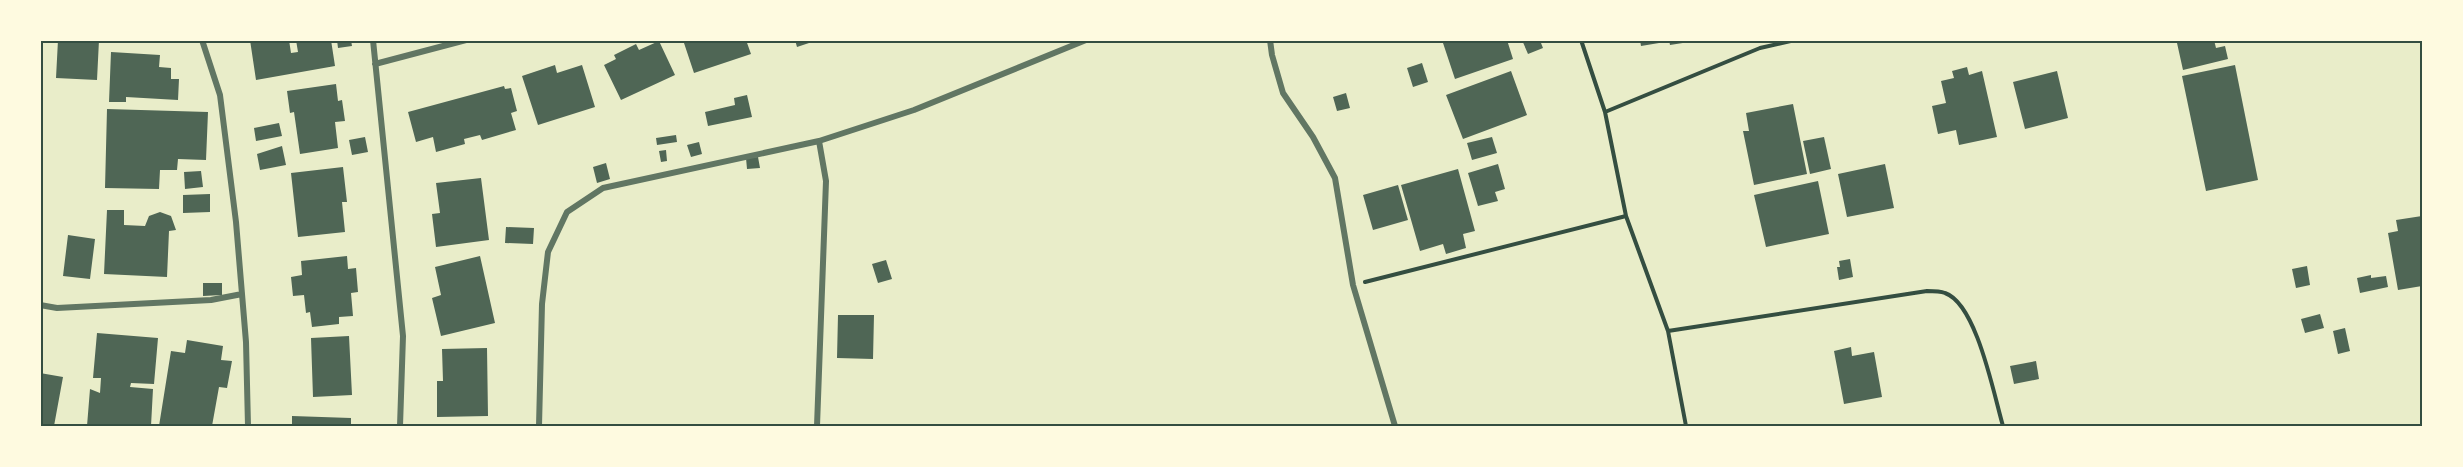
<svg xmlns="http://www.w3.org/2000/svg" width="2463" height="467" font-family="Manrope,sans-serif">
<rect width="100%" height="100%" fill="#e9edc9"/>
<path fill="#4f6655" d="M58,40H99L97,80L56,78Z
M250,40H289L291,53L298,52L296,40H331L335,66L256,80Z
M337,40H351L352,46L338,48Z
M683,40H746L751,54L694,73Z
M795,40H815V41L797,47Z
M1442,40H1507L1513,59L1455,79Z
M1522,40H1548V41L1541,43L1543,48L1528,54Z
M1640,40H1665V42L1641,46Z
M1669,40H1689V42L1670,45Z
M2187,40H2214L2216,48L2225,46L2228,59L2183,70L2177,43Z
M659,41L675,75L621,100L604,65L616,59L614,55L636,44L639,50Z
M111,52L160,55L159,67L171,68V79H179L178,100L126,97V102H109Z
M1422,63L1428,82L1413,87L1407,68Z
M555,65L557,73L582,65L595,107L538,125L522,76Z
M2235,65L2258,180L2206,191L2182,76Z
M1967,67L1969,75L1982,71L1997,137L1959,145L1956,130L1938,134L1932,106L1946,103L1941,81L1954,78L1952,71Z
M1511,71L1527,115L1463,139L1446,95Z
M2057,71L2068,118L2025,129L2013,82Z
M336,84L338,101L342,100L345,121L335,122L338,148L300,154L294,112L290,113L287,91Z
M504,86L505,89L511,88L517,111L511,113L516,130L482,140L480,135L464,139L465,144L436,152L433,137L416,142L408,112Z
M1346,93L1350,108L1337,111L1333,97Z
M747,95L752,117L708,126L705,112L735,105L734,98Z
M1793,104L1807,174L1754,185L1743,131H1749L1746,113Z
M107,109L208,112L206,160L178,159L177,170H160L159,189L105,188Z
M279,123L282,136L256,141L254,128Z
M676,135L677,142L657,145L656,138Z
M365,137L368,152L352,155L349,140Z
M1492,137L1497,153L1472,160L1467,143Z
M1824,137L1831,169L1810,174L1803,141Z
M699,142L702,154L691,157L687,145Z
M282,146L286,165L260,170L257,154Z
M666,150L667,161L661,162L659,151Z
M758,157L760,168L747,169L746,158Z
M606,163L610,179L597,183L593,167Z
M1498,164L1505,189L1495,192L1498,201L1478,206L1468,173Z
M1885,164L1894,208L1847,217L1838,174Z
M343,167L347,202H342L345,232L298,237L291,173Z
M1458,169L1475,231L1463,234L1466,248L1446,254L1443,244L1420,251L1401,185Z
M201,171L203,187L185,189L184,172Z
M481,178L489,240L436,247L432,214L440,213L436,183Z
M1818,181L1829,234L1766,247L1754,195Z
M1398,185L1408,220L1373,230L1363,195Z
M210,194V212L183,213V195Z
M107,210H124V225L145,226L149,216L160,212L171,216L176,230L169,231L167,277L104,274Z
M2422,216V286L2398,290L2388,233L2398,231L2396,220Z
M506,227L534,228L533,244L505,243Z
M68,235L95,239L90,279L63,276Z
M347,256L348,269L356,268L358,292L351,293L353,316L339,317V324L312,327L310,312L306,313L304,295L293,296L291,277L302,275L301,261Z
M480,256L495,323L441,336L432,298L441,295L435,267Z
M1850,259L1853,277L1839,280L1837,267H1840L1839,261Z
M886,260L892,279L878,283L872,264Z
M2307,266L2310,285L2296,288L2292,269Z
M2371,275V278L2386,276L2388,287L2360,293L2357,278Z
M203,283H222V295L203,296Z
M2320,314L2324,328L2305,333L2301,319Z
M838,315H874L873,359L837,358Z
M2345,328L2350,351L2338,354L2333,331Z
M97,333L158,338L154,384L131,383L130,387L153,389L151,426H87L90,389L100,393L101,378H93Z
M349,336L352,395L313,397L311,338Z
M187,340L223,346L221,360L232,361L227,388L219,387L212,426H159L171,351L185,353Z
M1851,347L1852,356L1874,352L1882,397L1844,404L1834,351Z
M487,348L488,416L437,417V381H443L442,349Z
M2036,361L2039,379L2014,384L2010,366Z
M40,373L63,377L54,426H40Z
M292,416L351,418V426H292Z"/>
<g fill="none" stroke-linecap="round" stroke-linejoin="round">
<path stroke="#344e41" stroke-width="4" d="M1581,40L1605,112L1626,216L1668,331L1686,426
M1605,112L1760,48L1795,40
M1365,282L1626,216
M1668,331L1927,291C1932,291 1940,291 1945,293C1977,304 1994,396 2003,426"/>
<path stroke="#617663" stroke-width="6" d="M202,40L220,95L236,222L246,342L248,426
M373,40L403,336L400,426
M1270,40L1272,55L1283,93L1313,137L1335,178L1353,285L1395,426
M375,64L466,40
M40,305L57,308L211,300L242,294
M539,426L542,304L548,252L567,212L603,188L819,141L914,110L1086,40
M817,426L826,181L819,141"/>
</g>
<rect width="2463" height="467" fill="none" stroke="#fefae0" stroke-width="84"/>
<rect x="42" y="42" width="2379" height="383" fill="none" stroke="#344e41" stroke-width="2"/>
</svg>
